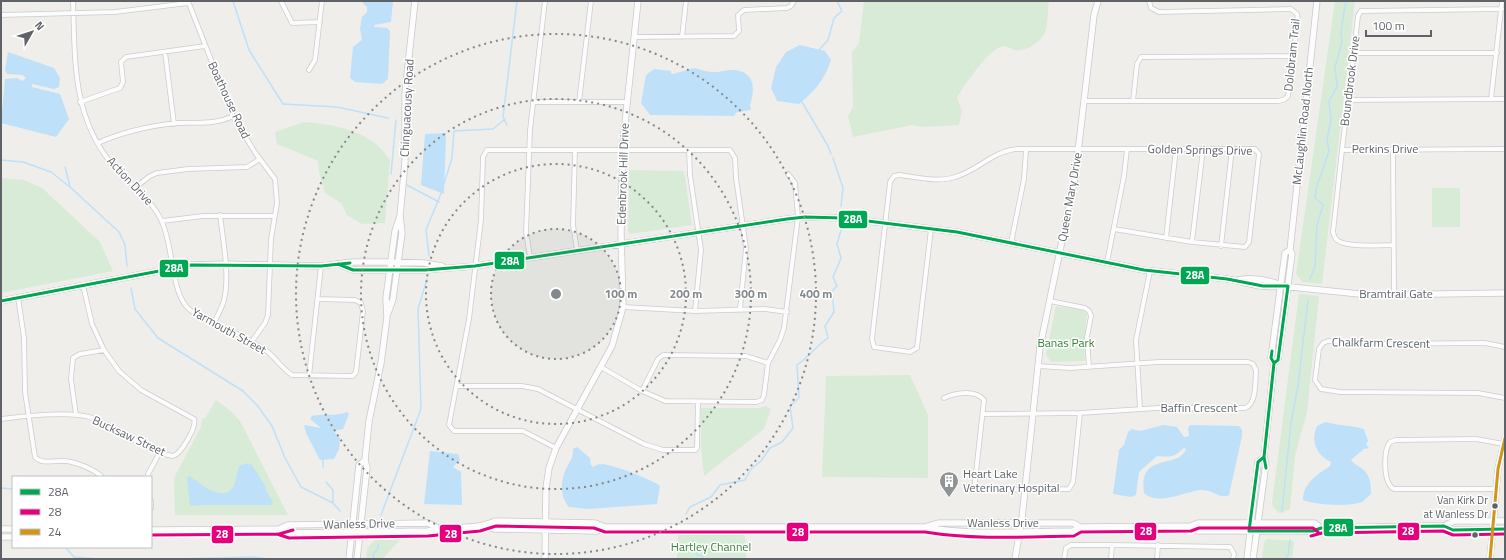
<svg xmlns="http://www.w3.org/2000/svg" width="1506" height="560" font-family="'Titillium Web',sans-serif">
<rect width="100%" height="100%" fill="#efeeea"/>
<path fill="#d8ebd6" d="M864,1H1049C1048,8 1048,27 1045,32C1041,42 1026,52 1015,50C1008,48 1005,44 998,48C988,52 962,88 957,98L962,111L959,125L924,127L912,125L853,137L848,116L853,107L852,52L859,43Z
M1335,1H1355L1322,284L1302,282L1296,274Z
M304,122C329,124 355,128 376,144C381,148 386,155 390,160L385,223L362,224L347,215L341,203L325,193L320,176L318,161L277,144L275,132Z
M629,170L684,171L692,225L630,234L628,232Z
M1,178L24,180L42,188L100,242L113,271L1,293Z
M1432,188H1460V227H1432Z
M1299,294L1319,296L1307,412L1295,456L1290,509L1279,513L1274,508L1272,503Z
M1056,306L1082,310L1087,314L1084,342L1085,361L1051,362L1046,355Z
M910,375L928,415V478L822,477L826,376Z
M216,400L231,411L240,421L288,515H175L174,478L201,427L202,419L206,417Z
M766,406L771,409L764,429L704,476L701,447V408H759Z
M678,534H745L746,559H677Z
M376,538H402L385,556L384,559H366L367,549Z
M1267,539L1294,541L1292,559H1262L1264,543Z"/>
<path fill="#bfe0f9" d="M361,1H393L391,22L374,25L375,27L387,28L390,31L388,79L382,84L355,82L350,78L353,47L362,40L360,29L362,17L367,12V7Z
M800,45L825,51L831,60C825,79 815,91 799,104L777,101L771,88L776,67L786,52Z
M8,52L54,68L60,78L59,87L54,89L32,84V87L60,94L69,119L56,137L1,123L5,79L17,78L22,81L26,78L23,75L7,74L5,70Z
M694,68C700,69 706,72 712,72C719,73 725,70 731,70C754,70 756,87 750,105L751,110L737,112L734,116L650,115L641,103L646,75L654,69L671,71V73L673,74Z
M446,133L444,194L421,185L425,134Z
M347,412L349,414L343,429L333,431L340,438L339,449L334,459L320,460L306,433L304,425L321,428L310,419L312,416C324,413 335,417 347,412Z
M1326,422C1339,426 1351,425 1364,429L1368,441L1366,444L1369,448L1364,449L1351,460C1354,464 1357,465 1361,468C1370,473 1371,484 1371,494C1368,496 1365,500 1362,502C1348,507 1316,505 1303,500C1303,483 1317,475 1330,466L1331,462C1317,455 1310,442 1317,426Z
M1163,425L1177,427L1184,437H1187L1189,435L1188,428L1190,425L1239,426L1242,430V436L1229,495C1220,500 1213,489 1200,490C1184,492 1158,506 1144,493C1138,451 1178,470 1186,449L1184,448C1173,458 1171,457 1157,456L1139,472L1136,495L1131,497L1113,494L1119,450L1124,445L1128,432L1132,429L1140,431Z
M577,447L590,458L591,465L593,467C596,465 599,464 602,464C614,465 651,479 660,486L657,504L588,509L569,507C560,497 560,482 566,469C570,460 573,460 573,449Z
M430,451L458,454L460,460L453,467L461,472L462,505L424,504Z
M248,463L252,465L266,487L265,489L273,502L271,505H199L190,506L187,478L190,476C200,484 223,503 233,487C236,482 237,473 239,466Z"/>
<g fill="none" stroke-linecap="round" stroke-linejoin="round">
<path stroke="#bfe0f9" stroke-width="1.5" d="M233,1L249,50L283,104L337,107L388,118
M819,50L828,40L834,18L842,11L837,1
M802,102L828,146L831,154
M507,125L503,117L517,1
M833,158L843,188L841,206
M1,160L23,162L51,172L70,187L119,232L125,245L127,266
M65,167L70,186
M391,174L396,120
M405,184L439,202
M444,184L452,158L454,131L493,129L505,119
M429,256L426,230L442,191
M1310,279L1315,267L1317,225L1323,205L1315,198L1316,189L1329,151L1327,139L1331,120L1329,101L1337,87L1335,67L1342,42L1341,31L1346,1
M131,288L135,309L158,338L243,391L257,405L272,426L285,458L301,487L333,503L340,511
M323,467V459
M326,482L333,490V503
M1,488L13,489
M1282,512L1291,422L1298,386L1308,300
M686,514L690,507L711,497L720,485L745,480L751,469L761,461L770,448L782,442L793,428L790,406L799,398L797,365C809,357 816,346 828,338L825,326L834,312L832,291L837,286L833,277L841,258L837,244L842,227
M381,515L421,409L418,309L427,279
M693,540L697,555L702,556L704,559
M66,548L74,557L98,559
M176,559L253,557L269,559
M374,559L373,554L378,549V545
M1285,559L1288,555L1290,540"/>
<g stroke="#cbcccc" stroke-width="5.5">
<path id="street" d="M73,1C75,59 72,115 111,163C128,184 151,197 162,222C173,246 171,287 186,306C192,313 201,317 209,321C229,330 250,339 268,352C276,359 283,369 292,375L353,376L356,372L363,311L361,303L355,300L318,299
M188,1L233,116L256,154L275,179L277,203L271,239L268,315L265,323L252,341
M281,1L292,23L320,22
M1,15L115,12L188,3
M634,37L734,36L739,31L738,15L744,10L787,8L791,6L794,1
M682,37L686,1
M165,52L174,124
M1353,53H1497
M309,70L315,60L322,1
M1491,99L1502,1
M1348,100L1505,99
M1084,101H1279L1285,99L1288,96L1298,19L1297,14L1291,9L1159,12L1151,8L1149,1
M1133,101L1137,64L1141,57L1293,56
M80,102L120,88L123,82L121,62L126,57L205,46
M533,102H627
M579,102L591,1
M98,143C122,132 149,126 176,123C195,122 216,125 233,116
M1393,149L1394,295
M575,150L573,225L577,250
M689,150L690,175L701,250L695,311
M1342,150L1358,16L1361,11L1502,9
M136,187L150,176L157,173L188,169L247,167L260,159
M162,221L203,216H275
M931,229L917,348L910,352L874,347L872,339L890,182L894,176L899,175C917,177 938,183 955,177C977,171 993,151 1017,149H1255L1259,154L1249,242L1245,247L1192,242L1114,229
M1166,238L1176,149
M1192,242L1203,149
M1011,243L1024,179L1026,150
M1393,245C1381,245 1346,248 1337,240C1334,238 1334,235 1333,232L1342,150L1505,149
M1221,246L1232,149
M530,257L526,232L530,130L545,1
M1107,262L1124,176L1127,149
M18,297L24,338L25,392L35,457C42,465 55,460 65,461C76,462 94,469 102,477
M1050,301L1085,308L1089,311L1091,316L1087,337L1089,367
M623,307L695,311L765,309L787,312
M214,323C217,316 222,308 224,300C230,276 223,240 220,215
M1505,347L1485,343L1361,344L1328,341L1323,343L1319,349L1315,380L1321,389L1340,392L1478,393L1505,398
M601,367L642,391L665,401L756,402L762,400L764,395L768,363L780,340L784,328L798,217L795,183L788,174
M309,376L321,266
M457,386H522L538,389L644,444L663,450H695L697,448L698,402
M642,391L658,359L663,355L746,356L768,363
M944,398C955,393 975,389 984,400L974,490L1069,489L1073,482L1080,413
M1140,409L1136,340L1150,271
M983,414L1080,413L1158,408H1245C1257,404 1255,381 1256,370L1253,364L1248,362H1159L1070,368L1038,366
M76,415L71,379L73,358L80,354L104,350
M1,419C21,416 70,411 89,417C115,425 147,452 173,456C181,454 197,427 194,419L141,390L119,371L104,350L92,324L83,285
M556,448L523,431H454L449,425L469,319L481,220L483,157L487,150H730L735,158L736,178L746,248L740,309
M149,477L148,474L160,452
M1497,489H1394C1383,484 1383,451 1390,442L1396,440L1476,439L1504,444
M151,501V508
M1064,559L1066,548L1071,545H1112
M1111,559L1112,545L1230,547L1234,554L1233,559
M1157,559L1158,545"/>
</g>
<g stroke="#cacacb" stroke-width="7">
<path id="secondary" d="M338,264L353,270H425L475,266L787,219L805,217L843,218L957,232L1144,270L1227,279C1246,282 1261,289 1281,286L1369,295L1505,293
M1238,280C1252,277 1268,280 1281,285
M1,301L191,265L225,264L321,266L352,262H391L424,263L442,266
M388,313L393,299L402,233L400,216L405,162V93L415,1
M1274,363L1278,360L1292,254L1290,250L1317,1
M485,526L494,529L597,531L605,527
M928,526L939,523H1073L1080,527
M1191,526L1198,531H1313L1321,528L1424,526H1444L1453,530L1505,529
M1444,526L1454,521H1505
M1,529H13
M279,529L289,533L428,531C450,525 475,531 495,521L595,523L605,527H925C970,536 1026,531 1073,531L1080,527L1191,526L1198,523H1315L1321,528
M151,530L279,529L288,525L428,523L438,528
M1,537H13
M349,559L359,465L365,460
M357,559L367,468L365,460L369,421L381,363L387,317L386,298L395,231L400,216
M545,559L546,488L549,468L556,448L612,346L623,307L621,233L623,142L638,1
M1015,559L1022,518L1040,347L1075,178L1094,15L1098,1
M1247,559L1258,462L1264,457
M1253,559L1266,463L1264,457L1274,363L1271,358L1285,253L1290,250
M1490,559L1498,469L1505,438"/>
</g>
<use href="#street" stroke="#fdfcfc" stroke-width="4"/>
<use href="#secondary" stroke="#fdfcfc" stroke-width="5.5"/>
<g stroke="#fff" stroke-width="6">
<path id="bus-1" d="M338,264L353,270H425L475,266L787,219L805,217L843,218L957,232L1144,270L1227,279L1263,286H1288L1278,360L1274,363
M1,301L191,265L321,266L350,263
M1264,457L1258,462L1249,531H1313L1321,528L1444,526L1453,530L1505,529
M1266,468L1264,457L1274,363L1271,358L1272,351"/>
</g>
<g stroke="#fff" stroke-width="6">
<path id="bus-2" d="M277,534L289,538L428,536L480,531L496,526L594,528L605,532H925C974,540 1024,537 1074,536L1081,532L1191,531L1199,528H1313L1318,532
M151,535L279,534L293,530
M1311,536L1322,533L1443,531L1453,535L1505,534"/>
</g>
<g stroke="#fff" stroke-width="6">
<path id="bus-3" d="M1490,559L1498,469L1505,438"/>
</g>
<use href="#bus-1" stroke="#00a651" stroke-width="3"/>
<use href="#bus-2" stroke="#e5007d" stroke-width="3"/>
<use href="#bus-3" stroke="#d1951a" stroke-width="3"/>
</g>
<circle cx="556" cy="294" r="65" fill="#84888a" fill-opacity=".12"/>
<g fill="none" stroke="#84888a" stroke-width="2" stroke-dasharray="2 4">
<circle cx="556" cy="294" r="65"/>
<circle cx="556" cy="294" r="130"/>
<circle cx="556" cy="294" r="195"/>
<circle cx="556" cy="294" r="260"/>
</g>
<defs>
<g id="building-pin" transform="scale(1)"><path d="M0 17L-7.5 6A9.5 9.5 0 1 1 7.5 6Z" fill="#919496" stroke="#fff"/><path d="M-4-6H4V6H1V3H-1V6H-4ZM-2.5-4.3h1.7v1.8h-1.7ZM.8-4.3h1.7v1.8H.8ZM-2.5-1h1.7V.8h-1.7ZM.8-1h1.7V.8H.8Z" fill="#fff"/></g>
</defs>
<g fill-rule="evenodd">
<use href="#building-pin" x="949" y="481"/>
</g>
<g fill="#5f6368" stroke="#fff" stroke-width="1.5">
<circle cx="1495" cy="506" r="3.5"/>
<circle cx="1475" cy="535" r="3.5"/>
</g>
<g text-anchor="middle" stroke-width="3" stroke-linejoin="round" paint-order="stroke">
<g font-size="11" fill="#5f6368" stroke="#fff" text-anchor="end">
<text x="1488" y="504">Van Kirk Dr<tspan x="1488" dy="14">at Wanless Dr</tspan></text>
</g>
<g font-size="12" fill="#5f6368" stroke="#fff">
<text transform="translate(1292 55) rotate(-84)" y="4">Dolobram Trail</text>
<text transform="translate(1350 81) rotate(-83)" y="4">Boundbrook Drive</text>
<text transform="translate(229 100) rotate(65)" y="4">Boathouse Road</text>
<text transform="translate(407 108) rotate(-87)" y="4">Chinguacousy Road</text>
<text transform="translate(1303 126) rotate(-84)" y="4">McLaughlin Road North</text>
<text x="1385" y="153">Perkins Drive</text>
<text transform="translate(1200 150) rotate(1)" y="4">Golden Springs Drive</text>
<text transform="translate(623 174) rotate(-88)" y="4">Edenbrook Hill Drive</text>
<text transform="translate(130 181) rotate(47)" y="4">Action Drive</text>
<text transform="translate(1070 197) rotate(-80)" y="4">Queen Mary Drive</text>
<text x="1396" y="298">Bramtrail Gate</text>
<text transform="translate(229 331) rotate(29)" y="4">Yarmouth Street</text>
<text transform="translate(1381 343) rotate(1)" y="4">Chalkfarm Crescent</text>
<text x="1199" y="412">Baffin Crescent</text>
<text transform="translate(129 436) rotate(25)" y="4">Bucksaw Street</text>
<text x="1003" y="527">Wanless Drive</text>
<text transform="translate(359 524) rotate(-1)" y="4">Wanless Drive</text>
</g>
<g font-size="12" fill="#348238" stroke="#fff">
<text x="1066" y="347">Banas Park</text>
<text x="711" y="551">Hartley Channel</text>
</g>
<g font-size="12" fill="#5f6368" stroke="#fff" text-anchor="start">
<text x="963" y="478">Heart Lake<tspan x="963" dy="14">Veterinary Hospital</tspan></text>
</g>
</g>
<circle cx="556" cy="294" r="6" fill="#84888a" stroke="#fff" stroke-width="2"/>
<g font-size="12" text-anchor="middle" font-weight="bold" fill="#84888a" stroke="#fff" stroke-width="3" stroke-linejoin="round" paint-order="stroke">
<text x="621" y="298">100 m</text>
<text x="686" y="298">200 m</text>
<text x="751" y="298">300 m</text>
<text x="816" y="298">400 m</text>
</g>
<g stroke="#fff" stroke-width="1.5">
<rect x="838" y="210" width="30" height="19" rx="4" fill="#00a651"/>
<rect x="494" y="251" width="31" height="19" rx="4" fill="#00a651"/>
<rect x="159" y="259" width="30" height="19" rx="4" fill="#00a651"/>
<rect x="1180" y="266" width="30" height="19" rx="4" fill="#00a651"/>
<rect x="1323" y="518" width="31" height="19" rx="4" fill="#00a651"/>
<rect x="1134" y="522" width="23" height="19" rx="4" fill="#e5007d"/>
<rect x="1397" y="522" width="23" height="19" rx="4" fill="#e5007d"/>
<rect x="786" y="522" width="23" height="20" rx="4" fill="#e5007d"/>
<rect x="439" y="524" width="23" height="19" rx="4" fill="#e5007d"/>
<rect x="211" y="525" width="23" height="19" rx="4" fill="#e5007d"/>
</g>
<g font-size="11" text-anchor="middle" font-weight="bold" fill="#fff">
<text x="853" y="223">28A</text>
<text x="510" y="265">28A</text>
<text x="174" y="272">28A</text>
<text x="1195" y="279">28A</text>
<text x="1338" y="532">28A</text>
<text x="1146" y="535">28</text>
<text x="1408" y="535">28</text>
<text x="798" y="536">28</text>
<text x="451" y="538">28</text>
<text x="222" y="538">28</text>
</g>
<rect width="1506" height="560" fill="none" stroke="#5f6368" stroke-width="4"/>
<rect x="12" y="476" width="140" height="72" fill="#ffffff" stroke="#bfc1c3"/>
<rect x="20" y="489" width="20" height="6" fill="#00a651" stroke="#bfc1c3"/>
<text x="48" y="496" font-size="12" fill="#5f6368">28A</text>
<rect x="20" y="509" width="20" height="6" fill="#e5007d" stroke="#bfc1c3"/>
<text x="48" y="516" font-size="12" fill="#5f6368">28</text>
<rect x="20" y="529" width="20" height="6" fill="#d1951a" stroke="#bfc1c3"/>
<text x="48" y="536" font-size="12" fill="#5f6368">24</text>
<g transform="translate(32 32) rotate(51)" stroke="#ffffff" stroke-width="3" paint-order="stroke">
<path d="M0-3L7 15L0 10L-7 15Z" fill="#5f6368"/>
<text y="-6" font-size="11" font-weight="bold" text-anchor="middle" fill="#5f6368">N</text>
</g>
<path d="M1366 30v6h65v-6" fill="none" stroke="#5f6368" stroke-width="2"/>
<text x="1372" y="30" font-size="12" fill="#5f6368" stroke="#ffffff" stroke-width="3" paint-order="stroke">100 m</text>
</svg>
